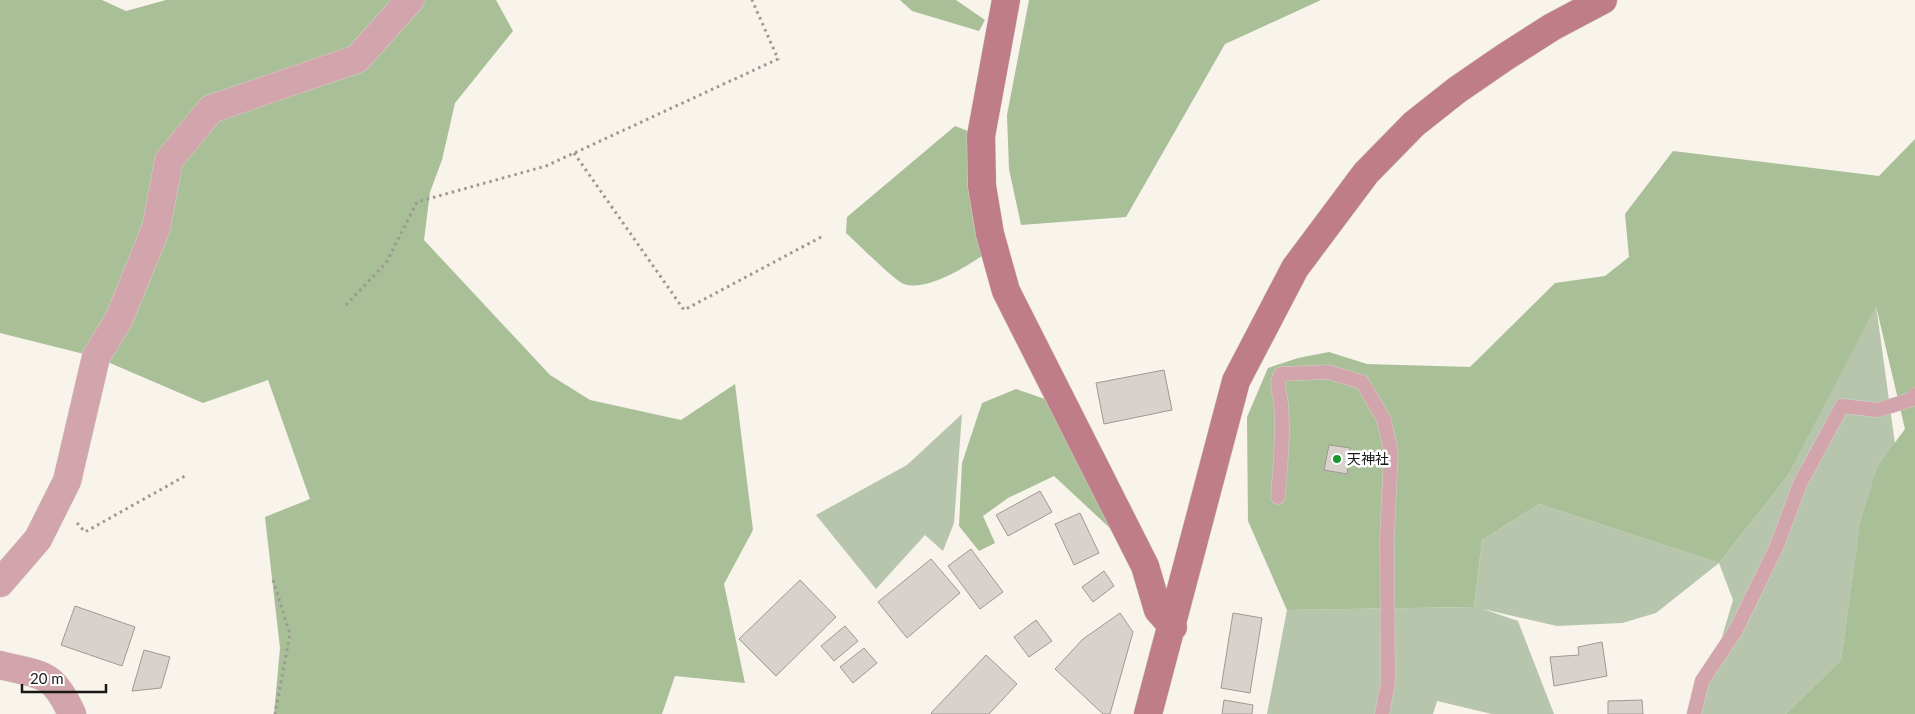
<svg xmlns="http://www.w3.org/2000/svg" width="1915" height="714" font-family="Lato,'Noto Sans JP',sans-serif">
<rect width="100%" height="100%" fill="#f8f3eb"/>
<path fill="#b7c5ad" d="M1876,305L1895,444L1877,467L1858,541L1841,660L1786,714H1699L1733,600L1719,563L1656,613L1622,623L1557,626L1483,609L1518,621L1554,714H1492L1437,701L1433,714H1267L1287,610L1474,607L1482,540L1539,504L1719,563L1789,474Z
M962,414L954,523L943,551L925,535L876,589L816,515L907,465Z"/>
<path fill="#a8bf97" d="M0,0H102L126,11L166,0H496L513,31L455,103L442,160L430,192L424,240L550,375L590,400L681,420L735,384L753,530L724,584L745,683L675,676L662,714H274L280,648L265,517L310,499L268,380L203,403L96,357L0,333Z
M900,0H956L985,20L979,31L912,11Z
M1029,0H1321L1225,44L1126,217L1021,225L1009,169L1007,115Z
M955,126L981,136L985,254C967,266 927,292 904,284C895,281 856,242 846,233L847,217Z
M1915,139V714H1786L1841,660L1860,525L1877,467L1905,429L1876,306L1789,474L1719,563L1539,504L1482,540L1474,607L1287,610L1248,521L1247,417L1268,368L1298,358L1329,352L1367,364L1470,367L1555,283L1605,276L1629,257L1625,214L1673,151L1879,176Z
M1016,389L1045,399L1113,531L1054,476L1008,498L983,516L995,543L979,551L959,526L962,463L982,403Z"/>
<path fill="#d8d1cc" stroke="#9f9893" d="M1164,370L1172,410L1104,424L1096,383Z
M1329,445L1350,448L1347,474L1324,470Z
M1040,491L1052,512L1008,536L996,515Z
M1080,513L1099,553L1074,565L1055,524Z
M971,549L1003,592L980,609L948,566Z
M931,559L960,593L907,638L878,602Z
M1104,571L1114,586L1093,602L1082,587Z
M800,580L836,617L776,676L739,639Z
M75,606L135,627L122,666L61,645Z
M1120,613L1133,632L1110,714H1103L1055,669L1083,639Z
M1233,613L1262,618L1250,693L1221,688Z
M1036,620L1052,641L1029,657L1014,637Z
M845,626L858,641L834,661L821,646Z
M1602,642L1607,676L1554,686L1550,657L1579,655L1578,647Z
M864,648L877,663L853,683L840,667Z
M144,650L170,657L161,688L132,691Z
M986,655L1017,684L989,714H932L931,713Z
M1224,700L1253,705L1252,714H1222Z
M1642,700L1643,714H1608V701Z"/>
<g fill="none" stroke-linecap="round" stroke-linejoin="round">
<g stroke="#d4d0c9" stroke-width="15">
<path id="lane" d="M1278,497C1280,466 1284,434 1281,404C1280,393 1275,384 1281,374L1328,372L1362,382L1384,420L1391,452L1387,538L1388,683L1382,714
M1694,714L1702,681L1736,630L1776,548L1800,484L1842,406L1878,410L1913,399L1915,395"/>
</g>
<g stroke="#d4d0c9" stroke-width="29">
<path id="street" d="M0,583L38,539L67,481L96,357L119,319L156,228L169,160L211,109L357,59L410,0
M0,665C43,676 52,671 72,714"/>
</g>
<g stroke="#d4d0c9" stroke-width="29">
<path id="secondary" d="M1006,0L981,136L982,186L990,234L1006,291L1145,566L1158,610L1173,627
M1148,714L1236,381L1295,268L1366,173L1414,124L1457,90L1505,57L1552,27L1603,0"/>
</g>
<path stroke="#9c9893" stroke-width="3" stroke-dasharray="2.5 4" stroke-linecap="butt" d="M574,153L684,310L823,236
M346,305L386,263L417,202L546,166L778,59L752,0
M77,523L85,532L185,476
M273,580L290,634L275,714"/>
<use href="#lane" stroke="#d2a4ab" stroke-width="14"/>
<use href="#street" stroke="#d2a4ab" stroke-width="28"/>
<use href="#secondary" stroke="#be7d88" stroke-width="28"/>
</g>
<circle fill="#19972a" stroke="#fff" stroke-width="2" cx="1337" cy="459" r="5"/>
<g text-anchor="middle" stroke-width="5" stroke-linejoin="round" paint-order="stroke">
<g font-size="14" fill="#1a1816" stroke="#fff" text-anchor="start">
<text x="1347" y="464">天神社</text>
</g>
</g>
<path d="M22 684v8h84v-8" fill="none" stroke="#1a1816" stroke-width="2.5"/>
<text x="30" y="684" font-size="15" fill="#1a1816" stroke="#ffffff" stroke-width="4" paint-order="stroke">20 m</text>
</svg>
